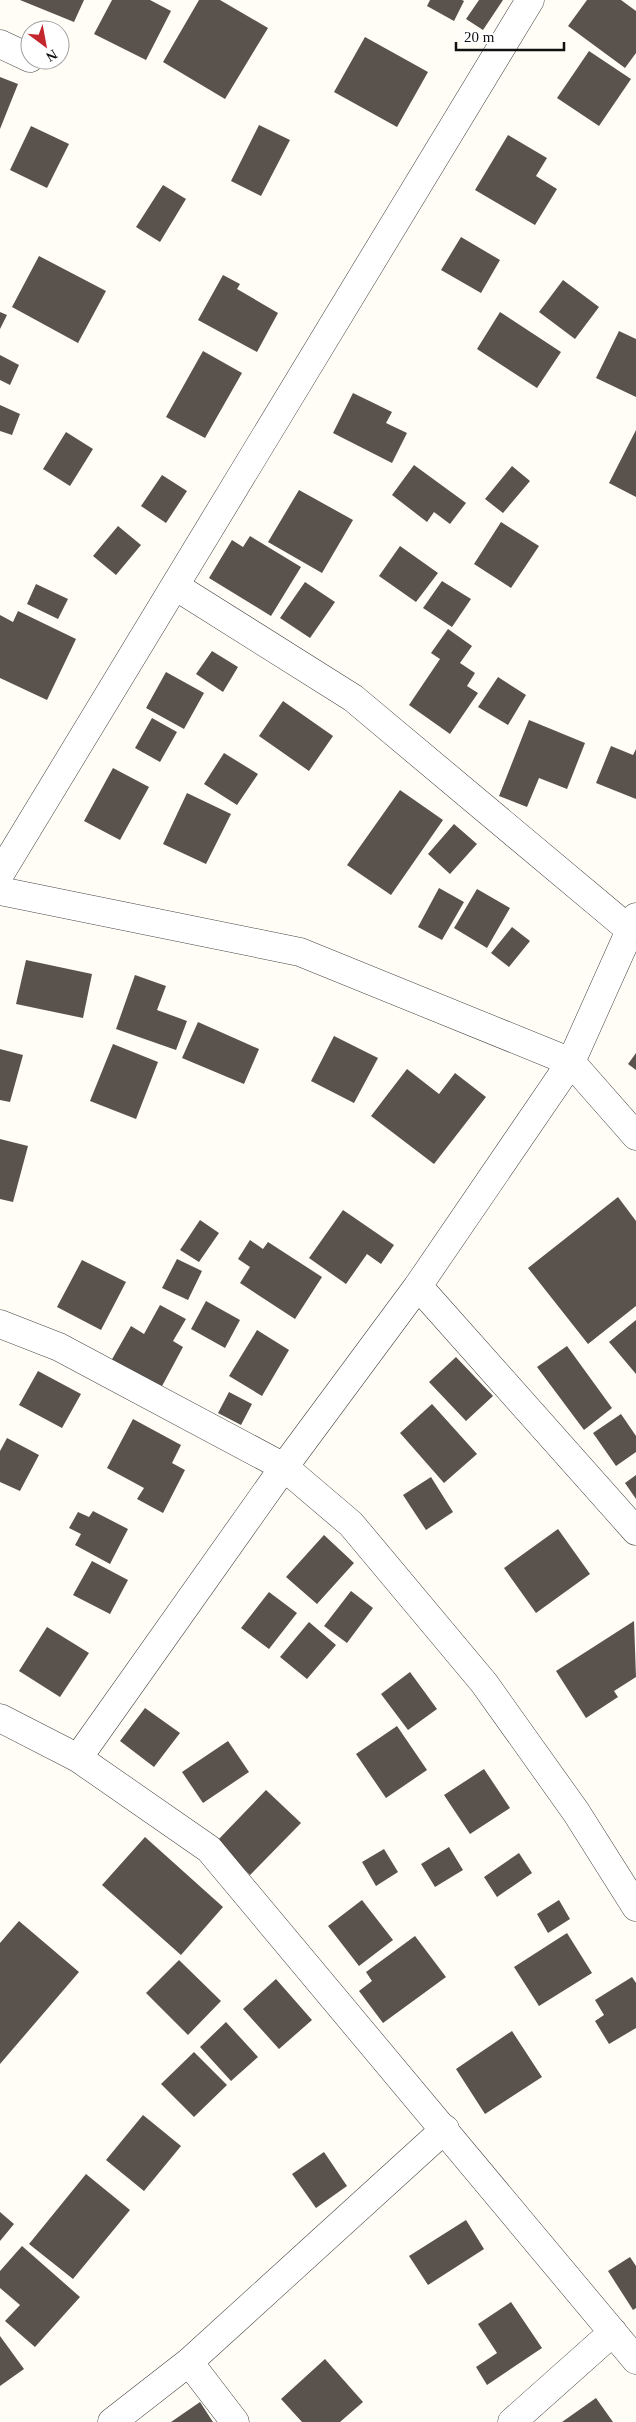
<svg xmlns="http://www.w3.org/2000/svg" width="636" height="2422" font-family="'Times New Roman',serif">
<rect width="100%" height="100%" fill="#fffdf5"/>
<path fill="#5a524d" d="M20,0H84L74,22Z
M112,0H150L171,11L146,60L94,34Z
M199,0H220L268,28L225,99L163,62Z
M430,0H462L464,1L454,21L427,6Z
M479,0H503L483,30L466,19Z
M587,0H621L636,11V53L625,68L568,26Z
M365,37L428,72L397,127L334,92Z
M589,51L631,79L599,126L557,98Z
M0,77L18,84L0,129Z
M259,125L290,140L261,196L231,181Z
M31,126L69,144L47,188L10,170Z
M508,135L547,158L536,176L557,189L535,225L475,190Z
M163,185L186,199L160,242L136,227Z
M461,237L500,260L481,293L441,270Z
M39,256L106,291L78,343L12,307Z
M223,275L240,284L237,289L278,313L257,352L198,320Z
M563,280L599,307L575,339L539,312Z
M0,312L7,315L0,329Z
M500,312L561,352L537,388L477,349Z
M619,331L636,339V397L596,378Z
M203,351L242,373L205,438L166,417Z
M0,355L19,365L10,385L0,380Z
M353,393L392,412L386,423L407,433L392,463L333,433Z
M0,405L20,414L12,435L0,431Z
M636,430V497L609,483Z
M66,432L93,449L70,486L43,469Z
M414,465L466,503L450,524L434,512L427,522L392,495Z
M512,466L530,481L503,513L485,499Z
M162,475L187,491L166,523L141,506Z
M299,490L353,520L322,573L268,542Z
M501,522L539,546L511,588L474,564Z
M118,526L141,545L116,575L93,556Z
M250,536L301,567L271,616L209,578L232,540L243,547Z
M400,546L438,573L416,602L379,576Z
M442,581L471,599L452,627L423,608Z
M305,582L335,602L310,638L280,618Z
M36,584L68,599L58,619L27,604Z
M18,611L76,639L47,700L0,678V615L13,622Z
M448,629L472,646L460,663L475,673L467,686L478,693L450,734L409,705L440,659L431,653Z
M212,651L238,667L223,692L196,674Z
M166,672L204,693L184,729L146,708Z
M498,677L526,695L508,725L478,707Z
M283,701L333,736L309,771L259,736Z
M152,718L177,732L160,762L135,748Z
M529,720L585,743L567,789L539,778L527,807L499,796Z
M611,746L633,755L636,749V799L596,783Z
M224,753L258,774L237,805L204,784Z
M113,768L149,787L120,840L84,821Z
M400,790L443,820L391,895L347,865Z
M187,793L231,814L206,864L163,844Z
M454,824L477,844L450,874L428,854Z
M439,888L464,902L442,940L418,927Z
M477,889L510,908L487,948L454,928Z
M512,927L530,941L509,967L491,953Z
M26,960L92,974L83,1018L16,1004Z
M135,975L166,986L157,1010L187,1021L176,1050L116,1029Z
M198,1022L259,1049L244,1084L182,1058Z
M334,1036L378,1058L354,1103L311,1081Z
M113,1044L158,1062L136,1119L90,1101Z
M0,1049L23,1055L10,1102L0,1100Z
M636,1053V1070L628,1064Z
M407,1069L439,1094L455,1073L486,1097L434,1164L371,1116Z
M0,1139L28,1146L13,1202L0,1199Z
M618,1197L636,1221V1306L588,1344L528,1268Z
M343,1210L394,1245L381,1264L367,1254L346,1284L309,1258Z
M200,1220L219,1233L199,1262L180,1250Z
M250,1240L263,1249L268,1242L322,1277L295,1319L240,1283L250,1267L238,1259Z
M177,1259L202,1271L188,1300L162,1288Z
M82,1260L126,1282L101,1330L57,1307Z
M206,1301L240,1320L225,1348L191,1329Z
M160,1305L186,1319L173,1341L183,1347L161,1388L111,1361L131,1326L144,1334Z
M636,1320V1374L609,1342Z
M257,1330L289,1350L262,1396L229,1376Z
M567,1346L612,1408L584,1430L537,1367Z
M456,1357L493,1396L466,1421L429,1382Z
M38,1371L81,1394L62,1428L19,1405Z
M229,1392L252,1404L241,1425L218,1413Z
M432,1404L477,1454L444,1483L400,1433Z
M621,1414L636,1436V1452L616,1466L593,1433Z
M133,1419L181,1445L172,1463L185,1470L163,1513L137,1499L144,1488L107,1468Z
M7,1438L39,1455L20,1491L0,1482V1451Z
M636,1475V1499L625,1483Z
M431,1477L453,1512L426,1530L403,1495Z
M93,1511L128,1529L110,1564L75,1545L81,1534L69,1528L78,1512L89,1517Z
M558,1529L590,1574L536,1613L504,1568Z
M324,1535L354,1563L317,1604L286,1577Z
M92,1561L128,1580L110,1614L73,1595Z
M351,1591L373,1608L347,1643L324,1626Z
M269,1592L297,1613L269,1649L241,1628Z
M634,1621L636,1677L614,1691L618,1697L586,1718L556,1671Z
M309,1622L336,1645L307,1679L280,1657Z
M47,1627L89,1653L60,1697L19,1671Z
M410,1672L437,1709L408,1730L381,1694Z
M145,1708L180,1733L154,1767L120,1741Z
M397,1726L427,1770L386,1798L356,1754Z
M228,1741L249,1772L203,1803L182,1772Z
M484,1769L510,1808L470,1834L444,1795Z
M266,1790L301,1823L250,1875L216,1842Z
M145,1837L223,1907L181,1955L102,1885Z
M449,1847L463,1870L435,1887L421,1864Z
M384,1849L398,1872L376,1886L362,1862Z
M519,1853L532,1873L497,1897L484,1877Z
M362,1900L393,1940L359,1966L328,1926Z
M559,1900L570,1919L548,1933L537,1914Z
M19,1921L79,1972L0,2064V1943Z
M567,1933L592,1973L539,2006L514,1967Z
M415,1936L446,1977L383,2023L359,1991L372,1981L366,1972Z
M179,1960L221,2001L188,2035L146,1993Z
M632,1977L636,1983V2028L609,2044L595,2021L604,2015L595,2000Z
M276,1979L312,2020L279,2049L243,2009Z
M226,2022L258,2057L231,2081L200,2047Z
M512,2031L542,2077L485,2114L456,2069Z
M194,2052L227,2085L194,2117L161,2084Z
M143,2115L181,2146L144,2191L106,2160Z
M324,2152L347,2186L316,2208L292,2174Z
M86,2174L130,2210L73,2279L29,2244Z
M0,2212L14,2224L0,2241Z
M466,2220L484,2249L428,2285L409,2256Z
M22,2246L80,2297L35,2347L5,2321L20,2305L0,2288V2271Z
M630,2257L636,2266V2308L633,2310L608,2271Z
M511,2302L542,2348L487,2385L476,2367L497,2353L478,2324Z
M0,2336L24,2369L0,2386Z
M325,2359L363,2402L340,2422H302L281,2399Z
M596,2398L613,2422H562Z
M200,2402L213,2422H171Z"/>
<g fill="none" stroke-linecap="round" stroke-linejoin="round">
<g stroke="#444" stroke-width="29">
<path id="street" d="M0,44L30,58
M175,586L353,698L630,930
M0,874L530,0
M0,891L300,952L571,1062L636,1136
M418,1286L636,1531
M0,1324L59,1347L284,1467L351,1524L484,1683L576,1812L636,1907
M0,1718L78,1758L209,1849L636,2360
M78,1758L284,1467L418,1286L571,1062L636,917
M189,2362L235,2422
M112,2422L189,2362L445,2129
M512,2422L613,2332"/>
</g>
<use href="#street" stroke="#fff" stroke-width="28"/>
</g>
<g transform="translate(45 45) rotate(148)"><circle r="24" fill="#ffffff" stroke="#a0a0a0"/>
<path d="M0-4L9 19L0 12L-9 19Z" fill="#c4262e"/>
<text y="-8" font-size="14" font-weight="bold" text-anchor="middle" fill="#111111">N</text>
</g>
<path d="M456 42v8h108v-8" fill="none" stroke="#111111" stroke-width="2.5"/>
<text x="464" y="42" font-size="15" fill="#111111" stroke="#ffffff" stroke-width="4" paint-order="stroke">20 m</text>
</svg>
